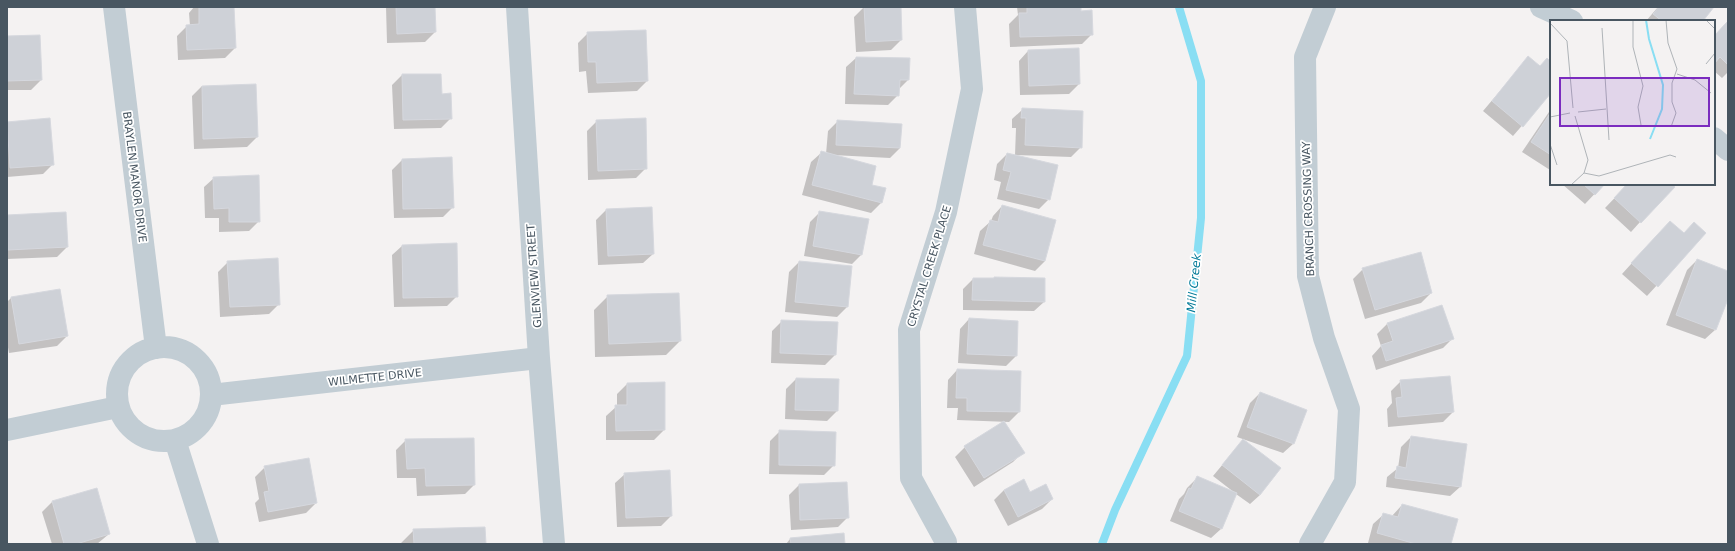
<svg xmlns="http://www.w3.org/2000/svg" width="1735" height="551" font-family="'DejaVu Sans',sans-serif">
<rect width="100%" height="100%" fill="#f4f2f2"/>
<path fill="#0003" d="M194,7H233L235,48L225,58L178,60L177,36L187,26H190L189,13Z
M386,7H434L435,32L425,42L387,43Z
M864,7H900L901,40L891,50L856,52L854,17Z
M1017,7H1080V12L1092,34L1082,44L1010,47L1009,24L1018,15Z
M1658,7H1713L1702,21H1646Z
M1728,21V72L1722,78L1714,71V36Z
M588,33L647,81L637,91L588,93L586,71L579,72L578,43Z
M7,37L41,80L31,90H7Z
M1028,51L1079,84L1069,94L1020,95L1019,61Z
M856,58L908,80L898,90V95L888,105L845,104L846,67Z
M1528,58L1540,67L1551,63V92L1513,136L1483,111Z
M402,75H440L441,95L451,118L441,128L394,129L392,85Z
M202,86L257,137L247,147L194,149L192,96Z
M1551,109V169L1550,170L1522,152Z
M1022,110L1081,147L1071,157L1015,155L1016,128H1012V119Z
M49,119L53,164L43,174L7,177V123Z
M597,121L646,168L636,178L588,180L587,131Z
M838,121L901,125L900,148L890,158L833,155L870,185L885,189L881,203L871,213L802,195L811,162L821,153L826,154L828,131Z
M1007,154L1049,199L1039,209L997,199L1001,182L994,180L997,164Z
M451,158L453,207L443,217L394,218L392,170L402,160Z
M214,178L259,221L249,231L219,232V218H205L204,187Z
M1562,184H1604L1585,204Z
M1628,184H1670L1640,222L1631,232L1605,208Z
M1002,206L1045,261L1035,271L974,254L980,231L991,221L993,216Z
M606,210L653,254L643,263L598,265L596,220Z
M820,212L862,254L852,264L804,256L810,222Z
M66,213L67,247L57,257L7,259V216Z
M1660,232L1684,234L1705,233L1647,296L1622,274Z
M402,246L457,296L447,306L394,307L392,255Z
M1697,260L1728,272V296L1715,330L1705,339L1666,325L1687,270Z
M228,262L279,304L269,314L220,317L218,272Z
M799,262L847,307L837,317L785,312L789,272Z
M1363,269L1431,293L1421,303L1365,319L1353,279Z
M973,279L1044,302L1034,311L963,310V289Z
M60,290L67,336L57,346L9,353L7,342V302L11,298Z
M608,296L680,341L666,355L595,357L594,310Z
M1442,306L1453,338L1443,348L1376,370L1372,356L1381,346L1377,334L1387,324Z
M969,319L1017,322L1016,356L1006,366L958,363L960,329Z
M782,321L835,355L825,365L771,363L772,331Z
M957,370L1019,412L1009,422L957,420L958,408H947L948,380Z
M796,379L837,411L827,421L785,419L786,389Z
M1401,381L1453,412L1443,422L1388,427L1387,409L1392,403L1391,391Z
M664,383V430L654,440H606V416L617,406V394L627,384Z
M1260,393L1305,410L1293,444L1283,453L1237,437L1250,403Z
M780,431L834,465L824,475L769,474L770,441Z
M1411,437L1460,487L1450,496L1386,487L1387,477L1398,468L1401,447Z
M406,440L474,485L465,494L417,496L416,478H397L396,450Z
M1243,440L1260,495L1250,504L1236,494L1221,529L1211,538L1170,521L1179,499L1184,494L1187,488L1197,478L1235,493L1213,476Z
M965,447L1023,452L1013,462L974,487L955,457Z
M265,467L316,503L306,513L259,522L255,503L259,499L255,477Z
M625,474L671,516L661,526L617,527L615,483Z
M1023,481L1030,494L1052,499L1042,509L1008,526L994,500L1004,490Z
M846,483L848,517L838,527L791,530L789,495L799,485Z
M96,489L109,534L97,544H52L42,512L52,502Z
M1402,505L1450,544L1368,543L1373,524L1383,515L1391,517Z
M414,530L485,544H400Z
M790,539L844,544H786Z"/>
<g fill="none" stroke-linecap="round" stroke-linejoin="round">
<path stroke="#89def3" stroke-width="8" d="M1102,544L1115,510L1187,356L1201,218V81L1179,7"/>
</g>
<path fill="#ced1d7" stroke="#d6d8de" d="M199,7H234L236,48L187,50L186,25L199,24Z
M396,7H435L436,32L397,34Z
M864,7H901L902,40L866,42Z
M1027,7H1081V11L1092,10L1093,35L1020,37L1019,13H1027Z
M1659,7H1714L1703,21H1662L1653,14Z
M1728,21V65L1720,57L1714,64V36Z
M646,30L648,81L597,83L596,62H588L587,32Z
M40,35L42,80L7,81V36Z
M1079,48L1080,84L1029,86L1028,50Z
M1528,56L1540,66L1547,58L1551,62V93L1523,127L1492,101Z
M856,57L910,58L909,80H900L899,96L854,94Z
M402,74H441L442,94L451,93L452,119L403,120Z
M256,84L258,137L203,139L202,86Z
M1022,108L1083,111L1082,148L1025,145L1026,118H1021Z
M1551,112V155L1531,142Z
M50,118L54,165L10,168L7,122Z
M646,118L647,169L598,171L596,120Z
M837,120L902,124L900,148L836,145Z
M821,151L876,166L872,185L886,188L882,203L812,185Z
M1007,153L1058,165L1050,200L1006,190L1011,172L1003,170Z
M452,157L454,208L403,209L402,159Z
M259,175L260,222H229V208L214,209L213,177Z
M1583,184H1605L1595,195Z
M1627,184H1672L1675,187L1641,223L1614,198Z
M1002,205L1056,220L1045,261L983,245L990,220L998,222Z
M652,207L654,254L608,256L606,209Z
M819,211L869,219L862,255L813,246Z
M66,212L68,247L8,250L7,215Z
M1670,221L1684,233L1694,222L1706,233L1658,287L1631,263Z
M457,243L458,297L403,298L402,245Z
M1421,252L1432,293L1375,310L1362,268Z
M278,258L280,305L230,307L227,261Z
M1697,259L1728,271V299L1716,330L1676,315Z
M799,261L852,266L848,307L795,302Z
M994,277L1045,278V302L972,300L973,278H994Z
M60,289L68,336L19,344L11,297Z
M679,293L681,341L609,344L607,295Z
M1442,305L1454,339L1386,361L1381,345L1393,341L1387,323Z
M969,318L1018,321L1017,356L967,354Z
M781,320L838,322L836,355L780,353Z
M957,369L1021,371L1020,412L967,411V398H956Z
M1450,376L1454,412L1398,417L1396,398L1402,397L1400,380Z
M796,378L839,379L838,411L795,410Z
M665,382V430L616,431L615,405H627V383Z
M1260,392L1307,410L1294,444L1247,427Z
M1004,421L1025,453L984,478L964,446Z
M779,430L836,432L835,466L779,465Z
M1411,436L1467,444L1461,487L1395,478L1397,466L1406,468Z
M474,438L475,485L426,486L425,468L407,469L405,439Z
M1243,439L1281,468L1260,495L1222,465Z
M309,458L317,503L268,512L264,492L269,491L264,466Z
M670,470L672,516L626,518L624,473Z
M1197,476L1237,493L1222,529L1179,511L1189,488L1191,489Z
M1024,479L1030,492L1046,484L1053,499L1018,517L1004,490Z
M847,482L849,518L800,520L799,484Z
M97,488L110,534L76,544H64L52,501Z
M1402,504L1458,519L1451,544H1416L1377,533L1383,513L1398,517Z
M485,527L486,544H414L413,529Z
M844,533L845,544H791L790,538Z"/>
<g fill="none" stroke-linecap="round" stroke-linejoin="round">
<path stroke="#c2cdd4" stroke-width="22" d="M114,7L156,348
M517,7L539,358L554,544
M1541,7L1572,21
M1714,138L1728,150
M117 394a47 47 0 1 1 94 0a47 47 0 1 1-94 0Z
M211,395L539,358
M7,430L118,407
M175,440L208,544
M946,542L911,478L909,330L946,212L972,89L965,7
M1310,544L1345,482L1349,409L1324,338L1308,276L1305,57L1325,7"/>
</g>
<g text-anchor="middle" stroke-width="3.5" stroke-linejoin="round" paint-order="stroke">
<g font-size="11" fill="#485661" stroke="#fff">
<text transform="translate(135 177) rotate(83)" y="4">BRAYLEN MANOR DRIVE</text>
<text transform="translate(1308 209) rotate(-92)" y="4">BRANCH CROSSING WAY</text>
<text transform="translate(929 266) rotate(-73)" y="4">CRYSTAL CREEK PLACE</text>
<text transform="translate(534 276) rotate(-94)" y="4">GLENVIEW STREET</text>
<text transform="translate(375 377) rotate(-6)" y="4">WILMETTE DRIVE</text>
</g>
<g font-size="12" font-style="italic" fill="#047b99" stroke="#fff">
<text transform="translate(1194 283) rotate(-84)" y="4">Mill Creek</text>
</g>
</g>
<g transform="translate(1550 20)">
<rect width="165" height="165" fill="#f4f2f2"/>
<path fill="none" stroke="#89def3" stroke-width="2" d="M96,0L99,19L113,65L112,89L100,119"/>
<path fill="none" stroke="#afb4b8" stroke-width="1" d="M83,0V27L93,66L88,87L91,105M116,0L118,23L127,49L122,63V82L126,93L121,107M156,0L165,9M0,3L17,21L23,88M52,8L59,120M156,44L165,33M127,54L145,60L161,73M28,92L56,89M0,97L20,93M0,124L7,145M34,153L49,156L120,135L126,137M21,165L34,153L38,140L25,96"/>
<path fill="#7b2cbf" fill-opacity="0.15" stroke="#7b2cbf" stroke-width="2" d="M10,58H159V106H10Z"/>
<rect width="165" height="165" fill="none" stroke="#485661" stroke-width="2"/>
</g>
<rect width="1735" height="551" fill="none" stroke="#485661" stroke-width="16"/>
</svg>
